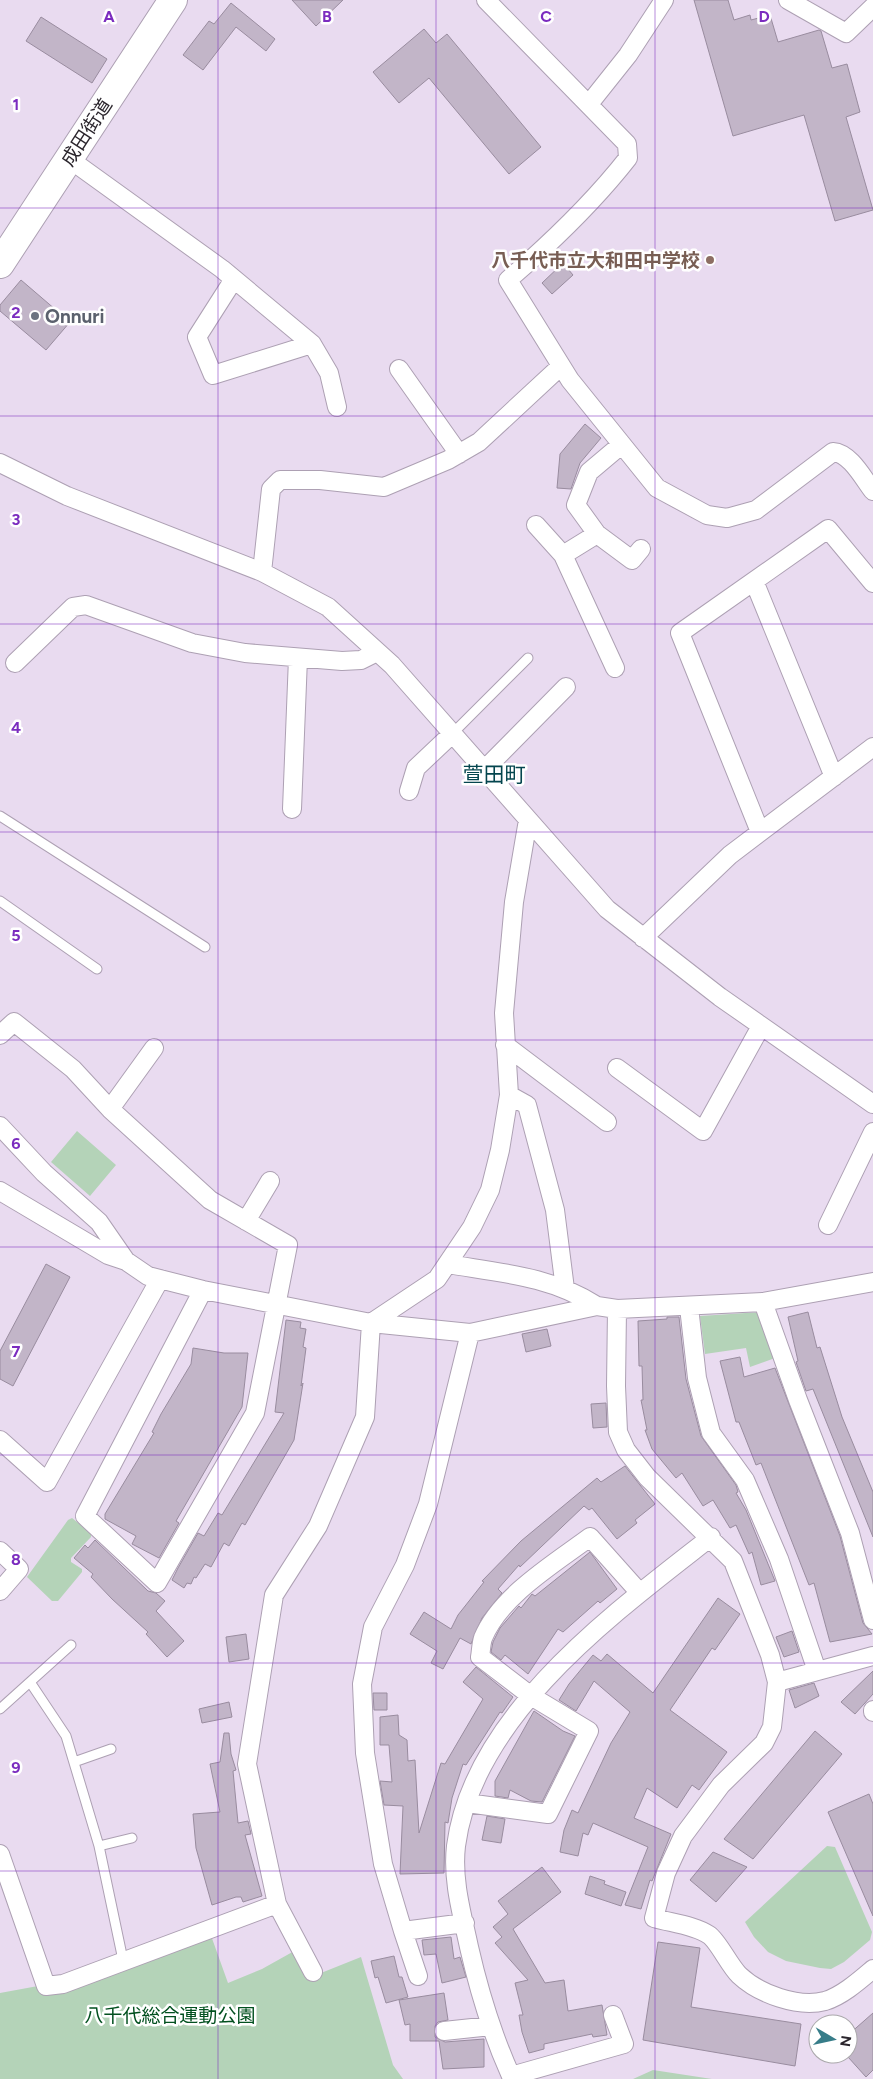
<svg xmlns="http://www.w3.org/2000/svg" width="873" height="2079" font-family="Figtree,'Noto Sans JP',sans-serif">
<rect width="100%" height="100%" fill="#e9dbf0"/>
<path fill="#b4d3b8" d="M77,1131L116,1165L90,1196L51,1162Z
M761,1312L775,1358L750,1367L746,1348L705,1354L700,1316Z
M72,1518L91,1533V1537L71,1558V1562L82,1569V1572L58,1601H52L27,1577L68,1520Z
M827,1846L835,1847L872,1932L870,1940L844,1962L831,1969L820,1968L786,1961L768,1952L754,1937L745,1922Z
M209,1930L228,1983L262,1969L296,1950L311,1977L361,1957L393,2065L403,2079H0V1993L38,1986Z
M653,2070L712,2079H633Z"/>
<path fill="#c2b5c8" stroke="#998c9f" d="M292,0H343L316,26Z
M694,0H728L734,20L750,15L751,20L770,15L778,42L819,30L821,31L832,68L847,64L860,112L846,117L873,210L835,221L804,115L733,136Z
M231,3L275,39L266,51L236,27L203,70L183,55L209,21L214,24Z
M41,17L107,59L92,83L26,41Z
M424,29L436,43L447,34L541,147L509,174L429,78L399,103L373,72Z
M563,263L573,275L552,294L542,283Z
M21,280L70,322L46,350L0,311V305Z
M585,424L601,438L580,463L571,489L557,488L560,454Z
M46,1264L70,1277L13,1386L0,1379V1351Z
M808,1312L817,1348L820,1347L842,1417L873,1492V1537L813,1389L806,1391L796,1362L798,1361L788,1317Z
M667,1317H679L686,1379L701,1436L736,1485L738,1492L736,1493L746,1510L775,1581L761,1585L752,1552L749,1554L736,1525L730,1528L713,1500L703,1506L682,1473L676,1478L652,1449L645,1430H647L641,1400H643L642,1366H639L638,1321L667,1319Z
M286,1320L301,1322L300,1328L306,1329L303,1347L306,1348L301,1386L303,1383L294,1440L245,1525L242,1523L229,1546L224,1543L211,1567L205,1564L196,1578L194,1577L191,1584L187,1583L184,1588L172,1580L178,1568L198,1533L204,1536L218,1513L222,1515L284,1413L275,1412Z
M547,1329L551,1346L526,1352L522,1334Z
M193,1348L224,1353H248L242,1407L176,1521L179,1523L159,1558L132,1544L136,1536L105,1519V1514L154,1433L152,1432L161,1414L191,1364Z
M740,1357L744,1377L775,1368L840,1536L863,1623L872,1634L830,1642L814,1583L809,1585L761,1463L756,1465L739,1422H736L720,1361Z
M606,1403L607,1427L593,1428L591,1404Z
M625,1466L655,1504L635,1520L637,1523L617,1539L592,1508L589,1510L584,1506L520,1567L519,1565L498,1589L502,1593L482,1618L471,1644L460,1638L443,1669L431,1663L437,1651L410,1634L424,1612L451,1629L458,1615L484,1582L482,1581L521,1541L597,1478L601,1482Z
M95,1540L148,1591L156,1593L165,1601L156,1611L184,1641L167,1657L146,1634L148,1632L112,1599L91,1577L93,1574L74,1558L85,1545L88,1548Z
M590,1552L617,1589L600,1603L598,1601L563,1632L558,1629L528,1674L505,1655L501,1660L491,1652L493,1642L500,1628L519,1606L521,1608L532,1594L535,1596Z
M718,1598L740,1614L715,1650L712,1648L670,1710L727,1752L699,1790L692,1785L677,1808L647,1788L634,1818L671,1834L652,1881L650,1880L641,1909L625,1905L648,1847L593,1823L588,1835L583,1833L578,1856L560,1852L564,1830L572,1810L578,1813L611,1743L630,1712L594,1681L576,1711L559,1700L569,1684L593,1655L601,1661L607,1654L653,1693Z
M792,1631L799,1652L784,1657L776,1637Z
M246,1634L249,1659L229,1662L226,1637Z
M476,1667L513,1697L502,1713L500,1712L466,1765L463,1764L452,1798L448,1823L445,1822L444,1873L400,1874L403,1806L384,1805L380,1781L392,1782L389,1745H380V1717L398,1715L399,1735L407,1740L408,1761L415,1760L419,1833L441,1763L445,1764L483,1699L463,1682Z
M873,1671V1694L855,1714L841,1702Z
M814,1683L819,1696L795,1708L789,1690Z
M373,1693H387V1710H374Z
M229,1702L232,1717L202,1723L199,1709Z
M534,1711L563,1731L575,1736L542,1802L531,1801L510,1790L508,1798L495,1796V1781Z
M815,1731L842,1754L753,1859L724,1839Z
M224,1733H229L231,1754L236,1770L233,1771L238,1823L248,1821L251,1834L245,1835L262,1896L243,1902L241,1897H236L212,1905L196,1848L193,1814L220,1812L210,1764L220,1762Z
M869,1794L873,1804V1916L828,1812Z
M487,1816L505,1819L501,1843L482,1840Z
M713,1852L747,1867L716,1902L690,1880Z
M542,1867L561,1892L513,1929L545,1983L564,1980L568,2011L602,2005L607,2035L593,2037L592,2034L544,2044V2049L529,2053L522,2032L519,2015H523L515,1983L528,1980L495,1943L502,1937L493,1927L508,1914L498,1901Z
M590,1876L605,1881L604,1884L626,1892L621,1906L585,1894Z
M451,1937L454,1959L460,1957L466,1977L442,1983L436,1954L424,1955L422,1940Z
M658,1942L700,1948L691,2007L801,2024L795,2066L643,2040Z
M394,1956L399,1977H402L408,1997L386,2003L378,1977L375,1978L371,1961Z
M444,1993L448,2020L438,2022L435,2026V2037L445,2042L484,2039V2067L443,2069L439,2041H410V2024L405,2025L399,2000Z
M873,2013V2070L866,2077L848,2057V2035Z"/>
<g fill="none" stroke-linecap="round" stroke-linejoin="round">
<g stroke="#ada0b3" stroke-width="11">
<path id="lane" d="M452,734L528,658
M0,816L205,947
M0,901L97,969
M30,1682L66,1736L99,1846L123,1960
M0,1709L71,1645
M74,1762L111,1749
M99,1846L132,1838"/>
</g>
<g stroke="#ada0b3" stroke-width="20">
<path id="street" d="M486,0L627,144L628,158C592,204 552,242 508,280L570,380L657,488L707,515L727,518L756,510L833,452C850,453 863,478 873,491
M788,0L846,33L873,7
M589,104L628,55L664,0
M68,158L222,269L312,344L329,373L337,407
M234,279L197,337L213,375L312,344
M399,369L459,454
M621,445L589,472L576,505L597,534L632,560L641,549
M0,463L67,496L262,572L328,607L392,665L607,909L720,997L873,1104
M536,525L563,555
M597,534L563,555L615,668
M262,572L271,489L280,480H320L384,487L448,460L479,442L561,366
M754,581L834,777
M15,663L73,607L86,605L192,643L245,653L342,661L361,660L377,652
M484,770L566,687
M409,791L416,768L452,734
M292,809L298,658
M760,832L680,633L828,529L873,583
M643,938L730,855L873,747
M0,1035L14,1022L73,1069L110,1109L210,1200L288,1245L255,1413L157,1583L85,1516L203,1290
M505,1045L607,1122
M617,1068L703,1131L761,1026
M509,1095L527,1105L555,1210L565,1289
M110,1109L154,1048
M0,1126L44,1173L99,1222L126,1261
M0,1191L108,1255L126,1261L148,1276L203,1290L371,1323L470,1333L597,1306L617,1309L763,1302L873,1282
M246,1221L270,1181
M828,1225L873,1132
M447,1264C501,1273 551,1276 597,1306
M763,1302L798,1400L850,1533L873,1620
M689,1307L697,1378L711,1433L745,1480L779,1559L817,1671
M617,1309L616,1386L618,1432L626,1450L647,1477L733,1561L770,1655L777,1682L772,1727L764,1743L721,1785L683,1836L666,1873L654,1918C671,1923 694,1925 709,1935C718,1941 729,1965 739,1975C759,1994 798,2008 825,2001C842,1996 860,1980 873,1969
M0,1440L47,1482L160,1279
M0,1551L19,1569L0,1591
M777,1682L873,1656
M873,1710V1712
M467,1803L548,1814L589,1731L531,1696L480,1657C481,1652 481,1644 483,1638C500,1596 555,1563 590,1537L640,1593
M0,1854L46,1986L63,1984L277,1904
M465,1923L403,1931L383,1864L365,1753L362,1684L373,1627L405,1565L428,1504L470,1333
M403,1931L418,1976
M313,1972L277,1904L247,1764L274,1595L318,1526L365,1417L371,1323L437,1279L472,1227L490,1190L500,1150L509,1095L504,1013L514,902L528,820
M613,2015L624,2044L511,2076C492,2034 479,1991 469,1947C462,1914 452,1880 456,1846C473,1715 614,1613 711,1537
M444,2031L491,2026"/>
</g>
<g stroke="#ada0b3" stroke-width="30">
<path id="highway" d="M0,264L173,0"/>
</g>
<use href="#lane" stroke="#fff" stroke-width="9"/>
<use href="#street" stroke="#fff" stroke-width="18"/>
<use href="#highway" stroke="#fff" stroke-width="28"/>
</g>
<path fill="none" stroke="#7b2cbf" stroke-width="1" stroke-opacity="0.55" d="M218,0V2079M436,0V2079M655,0V2079M0,208H873M0,416H873M0,624H873M0,832H873M0,1040H873M0,1247H873M0,1455H873M0,1663H873M0,1871H873"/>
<circle fill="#8d6e63" stroke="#fff" stroke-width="2" cx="710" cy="260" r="5"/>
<circle fill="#6b7280" stroke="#fff" stroke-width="2" cx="35" cy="316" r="5"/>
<g text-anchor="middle" stroke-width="5" stroke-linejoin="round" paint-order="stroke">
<g font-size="19" fill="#2b262d" stroke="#fff">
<text transform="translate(86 132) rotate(-57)" y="7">成田街道</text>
</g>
<g font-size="19" font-weight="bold" fill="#785e54" stroke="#fff" text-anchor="end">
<text x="700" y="267">八千代市立大和田中学校</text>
</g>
<g font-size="19" font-weight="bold" fill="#5b616d" stroke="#fff" text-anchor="start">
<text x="45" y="323">Onnuri</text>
</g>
<g font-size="19" fill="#02501f" stroke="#fff">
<text x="170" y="2022">八千代総合運動公園</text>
</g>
<g font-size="21" fill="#04454e" stroke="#fff">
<text x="494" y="782">萱田町</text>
</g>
</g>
<g font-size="16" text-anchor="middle" font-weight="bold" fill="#7b2cbf" stroke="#fff" stroke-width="5" stroke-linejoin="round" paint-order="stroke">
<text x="109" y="22">A</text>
<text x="327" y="22">B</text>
<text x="546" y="22">C</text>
<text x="764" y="22">D</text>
<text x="16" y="110">1</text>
<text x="16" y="318">2</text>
<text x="16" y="525">3</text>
<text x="16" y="733">4</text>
<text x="16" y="941">5</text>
<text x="16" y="1149">6</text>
<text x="16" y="1357">7</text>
<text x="16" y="1565">8</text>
<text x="16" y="1773">9</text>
</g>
<g transform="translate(833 2039) rotate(99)"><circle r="24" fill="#ffffff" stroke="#aaa8ab"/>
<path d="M0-4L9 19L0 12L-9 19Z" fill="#377d89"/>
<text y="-8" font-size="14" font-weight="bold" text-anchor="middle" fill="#2b262d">N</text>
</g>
</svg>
